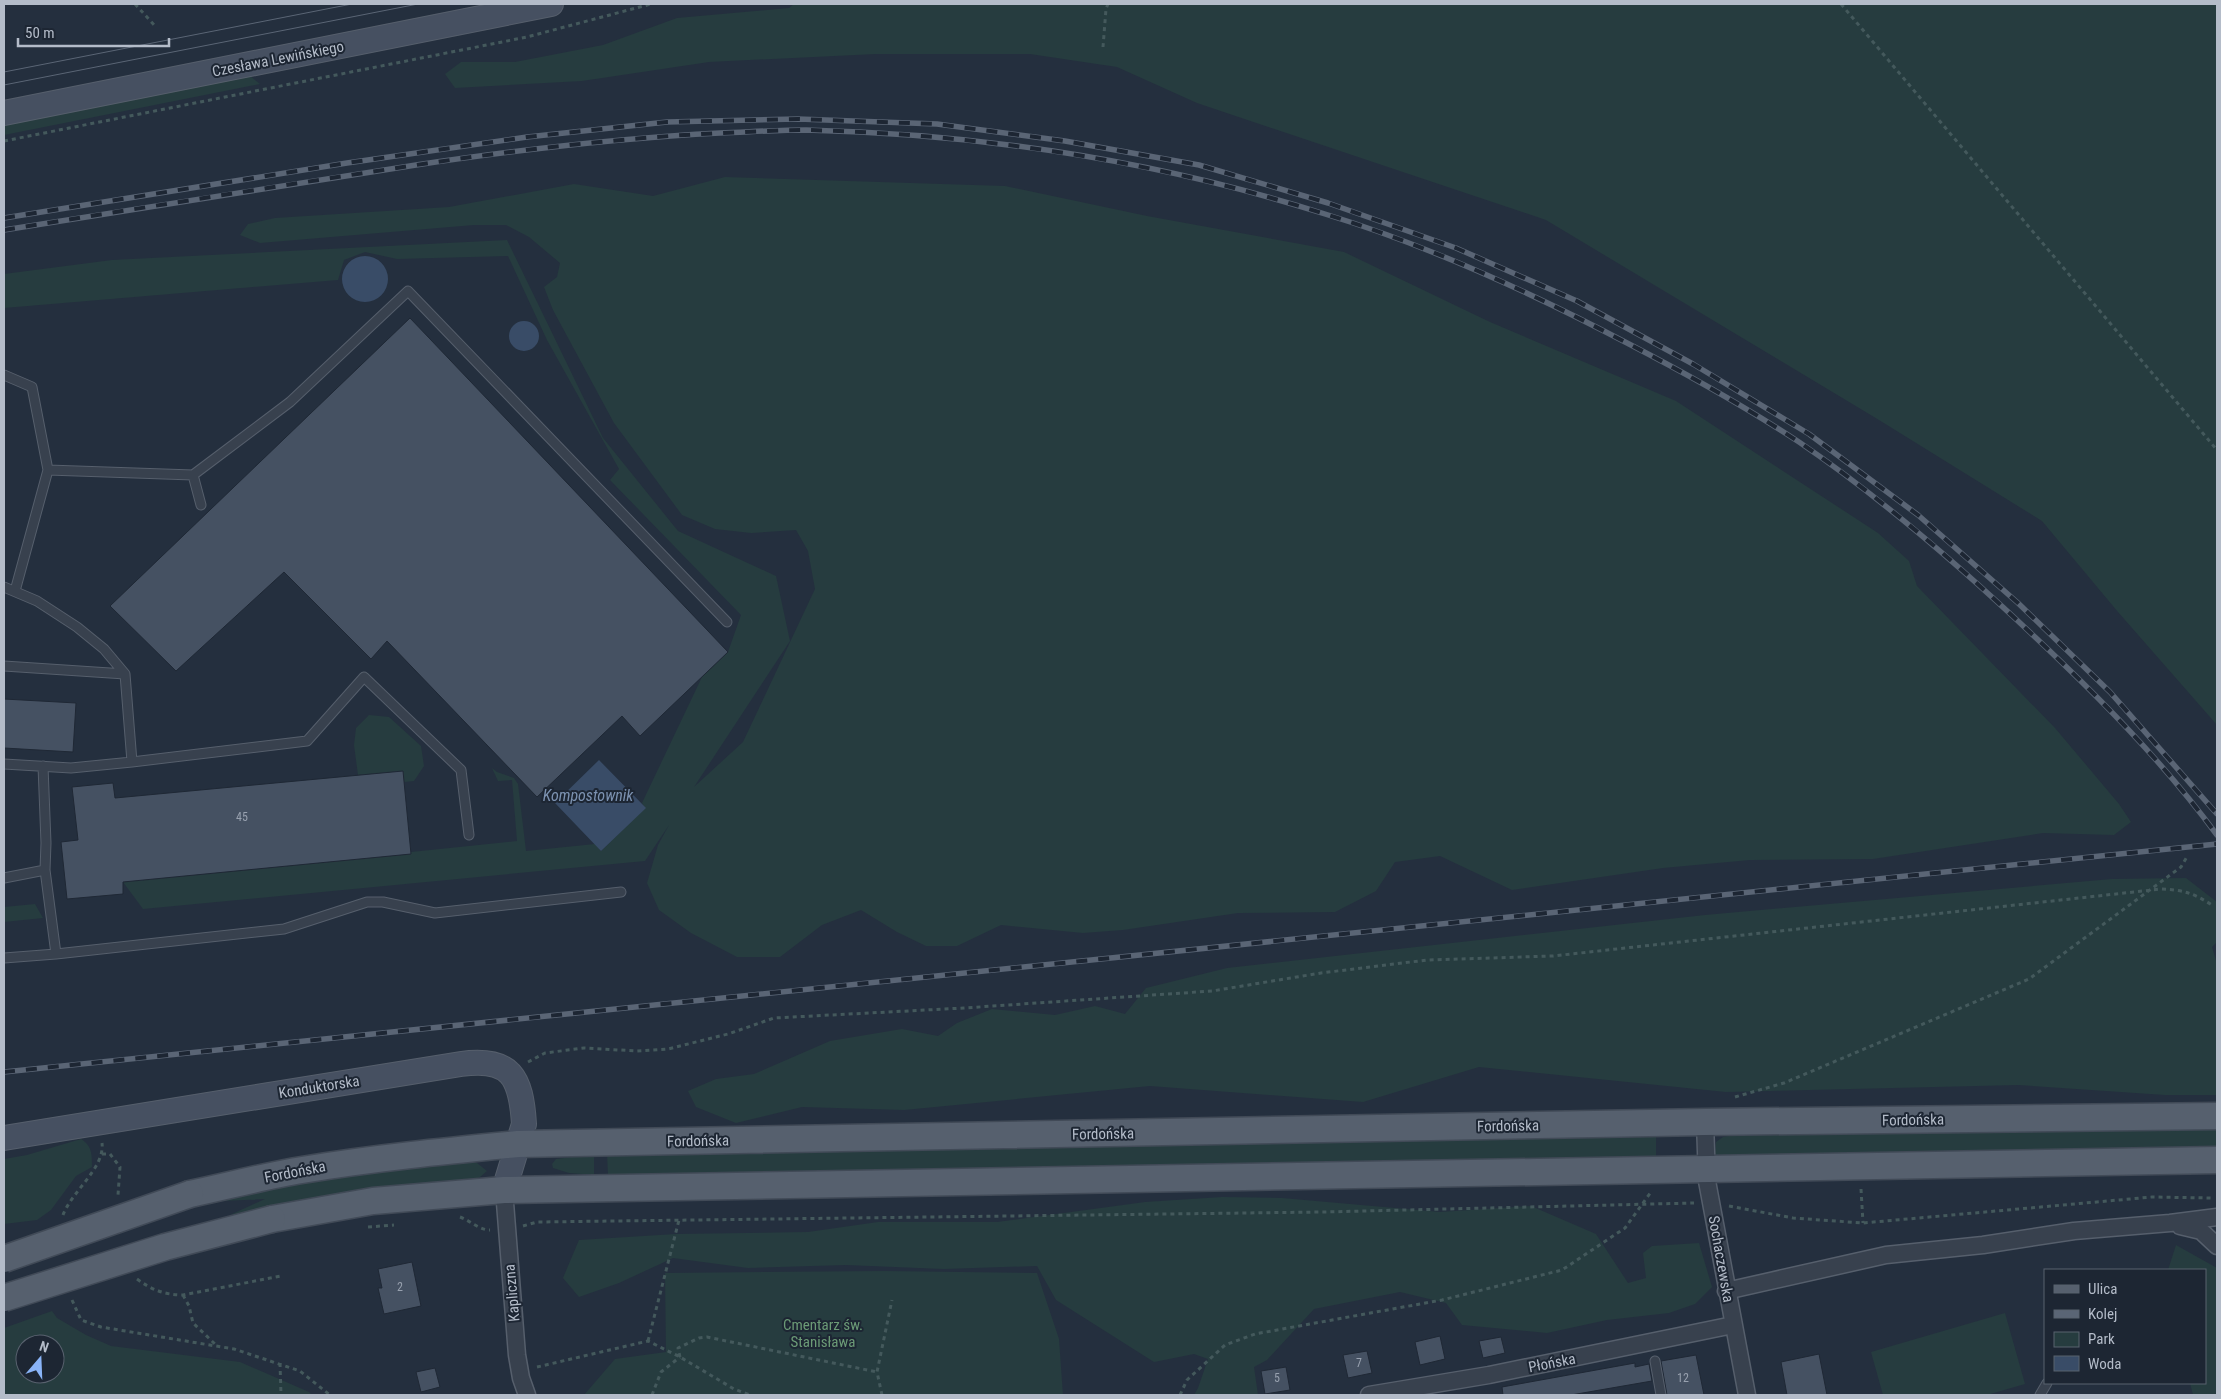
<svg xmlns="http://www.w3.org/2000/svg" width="2221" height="1399" font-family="'Roboto Condensed',sans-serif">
<rect width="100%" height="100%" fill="#242f3e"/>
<path fill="#263c3f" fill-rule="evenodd" d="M794,4H2217V725L2118,612L2042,521L1879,420L1546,220L1197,103L1117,67L1030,54H876L709,62L582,81L455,88L445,74L461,62H515L603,45L677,18L789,8Z
M250,76L260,84L4,135V125Z
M725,177L1005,186L1147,216L1344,252L1490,322L1676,401L1878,533L1909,561L1917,586L2055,728L2119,804L2131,822L2114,835L2043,833L1873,859L1750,860L1663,868L1512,890L1440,856L1395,862L1376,891L1335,912L1238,913L1123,930L1083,933L1001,925L957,946H926L897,932L861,910L822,925L780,957H737L691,933L659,910L647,883L658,845L669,825L645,861L143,909L123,882L411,854V852L517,841L512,780L498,781L492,768L497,772L514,778L518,784L526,851L595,844L601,851L645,808L642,803L702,677L728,652L741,615L610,480L619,469L547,340L508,256L397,259L365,252L344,260L338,280L4,308V274L112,260L507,240L603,438L678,531L776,576L790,641L694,787L743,742L815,589L808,551L796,530L751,533L715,529L682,515L614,423L553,310L544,287L557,277L560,263L529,237L506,225H474L260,243L240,235L248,224L275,218L449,207L574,184L653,196Z
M369,715L389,717L421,746L424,766L414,781L404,782L403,771L358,775L354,745L356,728Z
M2186,878L2217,902V942L2212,947L2217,964V1095H2165L2019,1085L1726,1092L1479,1067L1363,1102L1150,1086L904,1110L802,1107L736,1123L696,1107L688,1091L716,1079L754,1074L830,1041L902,1029L938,1036L957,1023L992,1009L1055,1015L1095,1006L1125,1014L1146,988L1227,968L1705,915L2112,879Z
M35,904L43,918L4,922V907Z
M2217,1127V1147L1723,1159L1715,1154L1716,1142L1723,1137L1734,1135Z
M1656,1137V1158L608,1175L607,1153Z
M81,1139C92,1146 92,1154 92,1167L76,1176L51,1210L37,1220L4,1224V1159L27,1155Z
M587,1155H594V1175L569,1173L553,1168L552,1164L556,1159Z
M459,1160L477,1163L487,1171L480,1177L470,1181L313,1199L230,1215L265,1199L222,1201C302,1178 377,1170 459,1160Z
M1222,1197L1282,1198L1440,1212L1531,1206L1596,1234L1628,1283L1646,1278L1643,1253L1652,1246L1699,1243L1712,1287L1695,1304L1669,1313L1607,1320L1547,1333L1462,1325L1446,1303L1400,1292L1314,1309L1267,1360L1254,1367L1258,1395H1194L1198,1388L1208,1359L1194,1354L1154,1362L1056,1300L1037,1266L943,1269L846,1265L748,1268L673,1258L619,1283L579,1297L563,1278L579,1240L676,1234L808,1232L878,1222H997L1145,1202Z
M2176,1245L2217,1268V1395H2193L2190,1383H2205V1270H2168Z
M884,1271L1037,1273L1059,1339L1063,1395H584L615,1359L666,1352L665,1273Z
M52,1311L57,1318L86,1335L111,1346L240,1362L309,1392L312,1395H4V1328ZM25,1344H55V1374H25Z
M2005,1313L2025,1384L1987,1395H1883L1871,1352Z"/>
<path fill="#394c67" d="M342 279a23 23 0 1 1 46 0a23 23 0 1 1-46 0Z
M509 336a15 15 0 1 1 30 0a15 15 0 1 1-30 0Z
M599,760L646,808L601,851L555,803Z"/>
<path fill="#455162" stroke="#1f2835" d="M410,318L728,652L640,736L622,716L537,797L387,641L371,659L284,572L176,671L110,606Z
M4,699L76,703L73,752L4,748Z
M403,771L411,854L123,882V894L67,899L61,842L78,840L72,787L113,783L115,798Z
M412,1262L421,1306L384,1314L378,1288H382L378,1269Z
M1440,1336L1445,1359L1420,1365L1415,1342Z
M1501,1337L1505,1353L1483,1358L1479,1341Z
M1367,1351L1372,1373L1348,1378L1343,1355Z
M1819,1354L1827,1395H1787L1781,1362Z
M1696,1355L1704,1395H1667L1661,1361Z
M1635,1363V1367L1649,1364L1652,1381L1571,1395H1503L1502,1387Z
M1286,1367L1290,1390L1265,1394L1261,1371Z
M435,1368L440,1387L421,1392L416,1372Z"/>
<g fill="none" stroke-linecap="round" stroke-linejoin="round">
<g stroke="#565f6c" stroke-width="11">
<path id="lane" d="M4,375L32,387L48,470L193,475L290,402L408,291L727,622
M193,475L201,505
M4,587L37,601L77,627L104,649L125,674L132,762L71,768L4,764
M15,591L48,470
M4,666L125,674
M132,762L307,741L364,677L461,770L469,835
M43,766L46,843L45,870L56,954L284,929L367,902H383L435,913L621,892
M4,878L45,870
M4,958L56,954
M1655,1361L1661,1395
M2040,1395L2047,1383"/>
</g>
<g stroke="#565f6c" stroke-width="19">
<path id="street" d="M1705,1122L1707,1181L1747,1395
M504,1190L517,1355L521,1378L527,1395
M2180,1226L2201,1231L2217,1246
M1726,1291L1886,1255L1983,1245L2074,1231L2170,1223L2217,1217
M1369,1395L1489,1375L1733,1325"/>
</g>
<g stroke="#565f6c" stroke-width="26">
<path id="secondary" d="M4,113L551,4
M4,1138L461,1064C511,1057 521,1077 524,1124L504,1190"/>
</g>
<g stroke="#414a57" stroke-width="29">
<path id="primary" d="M190,1194C228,1186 265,1176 302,1170C374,1158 446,1151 518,1144L1705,1122L2217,1116
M272,1219L373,1201L504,1190L2217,1160"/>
</g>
<path stroke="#44595c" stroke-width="3" stroke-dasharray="4 4" stroke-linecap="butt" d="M135,4L156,27
M1841,4L2217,450
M1103,47L1106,9L1108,4
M4,141L527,37L651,4
M528,1062L545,1053L584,1048L637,1051L668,1049L728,1034L774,1018L964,1008L1212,991L1321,973L1427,960L1553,956L2161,889C2184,890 2193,893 2212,905
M1735,1097L1784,1083L2029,979L2181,867L2188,855
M102,1154H110L120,1167L118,1195
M1861,1189L1863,1223
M1729,1206L1793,1218L1863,1223L2152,1197L2211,1198
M63,1215C72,1191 105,1168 102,1143
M460,1217C471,1221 479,1230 490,1230
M523,1226L537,1222L1323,1212L1694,1203
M368,1227L394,1225
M137,1279C152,1290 165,1295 183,1295L281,1276
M183,1295L189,1306L193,1323L216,1345
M72,1300L81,1320L101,1327L234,1349L300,1371L330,1395
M648,1341L679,1220
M680,1357L678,1348L699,1338L707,1337L877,1372
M280,1363L281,1395
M537,1367L648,1341L680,1357L734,1389L750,1395
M652,1395L661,1372L680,1357
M882,1395L877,1372L892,1300
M1180,1395L1187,1380L1225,1345L1255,1334L1442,1300L1562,1270L1625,1228L1651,1192"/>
<use href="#lane" stroke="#38414e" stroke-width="9"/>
<use href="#street" stroke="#38414e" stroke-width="16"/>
<use href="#secondary" stroke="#465061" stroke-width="24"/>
<use href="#primary" stroke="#56606e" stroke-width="26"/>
<path stroke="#5a6575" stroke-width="1" d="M4,72L352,4
M4,85L418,4"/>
<g stroke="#5a6575" stroke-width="5.5">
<path id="rail" d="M4,218L347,163L527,137L667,122L798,119L937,124L1065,141L1199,165L1328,203L1456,248L1577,301L1693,364L1809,434L1918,515L2018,603L2110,692L2217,814
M4,230C141,208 278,186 416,165C517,150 618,138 720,133C749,132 778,130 806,130C981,134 1158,161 1325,214C1430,246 1532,293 1629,344C1687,374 1744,406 1799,442C1883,499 1961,567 2035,637C2100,698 2164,763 2217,835
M4,1072L2217,844"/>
</g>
<use href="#rail" stroke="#1d2633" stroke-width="4" stroke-dasharray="11" stroke-linecap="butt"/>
<g stroke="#414a57" stroke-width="29" stroke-linecap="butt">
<path id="primary-bridge" d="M4,1259L190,1194
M4,1298L165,1247L272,1219"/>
</g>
<use href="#primary-bridge" stroke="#56606e" stroke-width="26"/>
</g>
<g text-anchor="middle" stroke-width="4" stroke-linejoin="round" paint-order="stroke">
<g font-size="12" fill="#98a1af">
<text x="242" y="821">45</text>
<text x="400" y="1291">2</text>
<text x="1359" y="1367">7</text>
<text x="1277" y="1382">5</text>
<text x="1683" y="1382">12</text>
</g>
<g font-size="15" fill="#b4bcc9" stroke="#1d2633">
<text transform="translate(278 59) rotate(-11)" y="5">Czesława Lewińskiego</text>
<text transform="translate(319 1087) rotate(-9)" y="5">Konduktorska</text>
<text transform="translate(1913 1120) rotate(-1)" y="5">Fordońska</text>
<text transform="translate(1508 1126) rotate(-1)" y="5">Fordońska</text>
<text transform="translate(1103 1134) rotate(-1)" y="5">Fordońska</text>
<text transform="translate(698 1141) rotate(-1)" y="5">Fordońska</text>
<text transform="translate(295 1172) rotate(-11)" y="5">Fordońska</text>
<text transform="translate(1721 1259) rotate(80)" y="5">Sochaczewska</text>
<text transform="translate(512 1293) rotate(-95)" y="5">Kapliczna</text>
<text transform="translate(1552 1363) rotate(-11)" y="5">Płońska</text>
</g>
<g font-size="15" fill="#6b9a76" stroke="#1d2633">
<text x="823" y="1330">Cmentarz św.<tspan x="823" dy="17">Stanisława</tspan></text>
</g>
<g font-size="16" font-style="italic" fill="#7c92b1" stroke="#1d2633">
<text x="588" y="801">Kompostownik</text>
</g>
</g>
<rect width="2221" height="1399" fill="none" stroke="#b4bcc9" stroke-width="10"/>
<rect x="2044" y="1269" width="162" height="115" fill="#1d2633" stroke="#59626f"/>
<rect x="2054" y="1285" width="25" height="8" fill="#56606e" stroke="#59626f"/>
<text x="2088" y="1294" font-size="15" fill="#b4bcc9">Ulica</text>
<rect x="2054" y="1310" width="25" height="8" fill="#5a6575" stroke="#59626f"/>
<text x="2088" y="1319" font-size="15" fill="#b4bcc9">Kolej</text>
<rect x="2054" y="1332" width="25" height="15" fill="#263c3f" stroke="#59626f"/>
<text x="2088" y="1344" font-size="15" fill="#b4bcc9">Park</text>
<rect x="2054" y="1356" width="25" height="15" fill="#394c67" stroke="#59626f"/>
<text x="2088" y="1369" font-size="15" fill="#b4bcc9">Woda</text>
<g transform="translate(40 1359) rotate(19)"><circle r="24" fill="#1d2633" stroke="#59626f"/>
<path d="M0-4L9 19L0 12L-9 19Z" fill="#8ab4f8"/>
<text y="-8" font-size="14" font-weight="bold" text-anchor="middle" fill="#b4bcc9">N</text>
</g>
<path d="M18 38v8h151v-8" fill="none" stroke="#b4bcc9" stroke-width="2.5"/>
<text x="25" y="38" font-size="15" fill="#b4bcc9" stroke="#1d2633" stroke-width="4" paint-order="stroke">50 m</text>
</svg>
